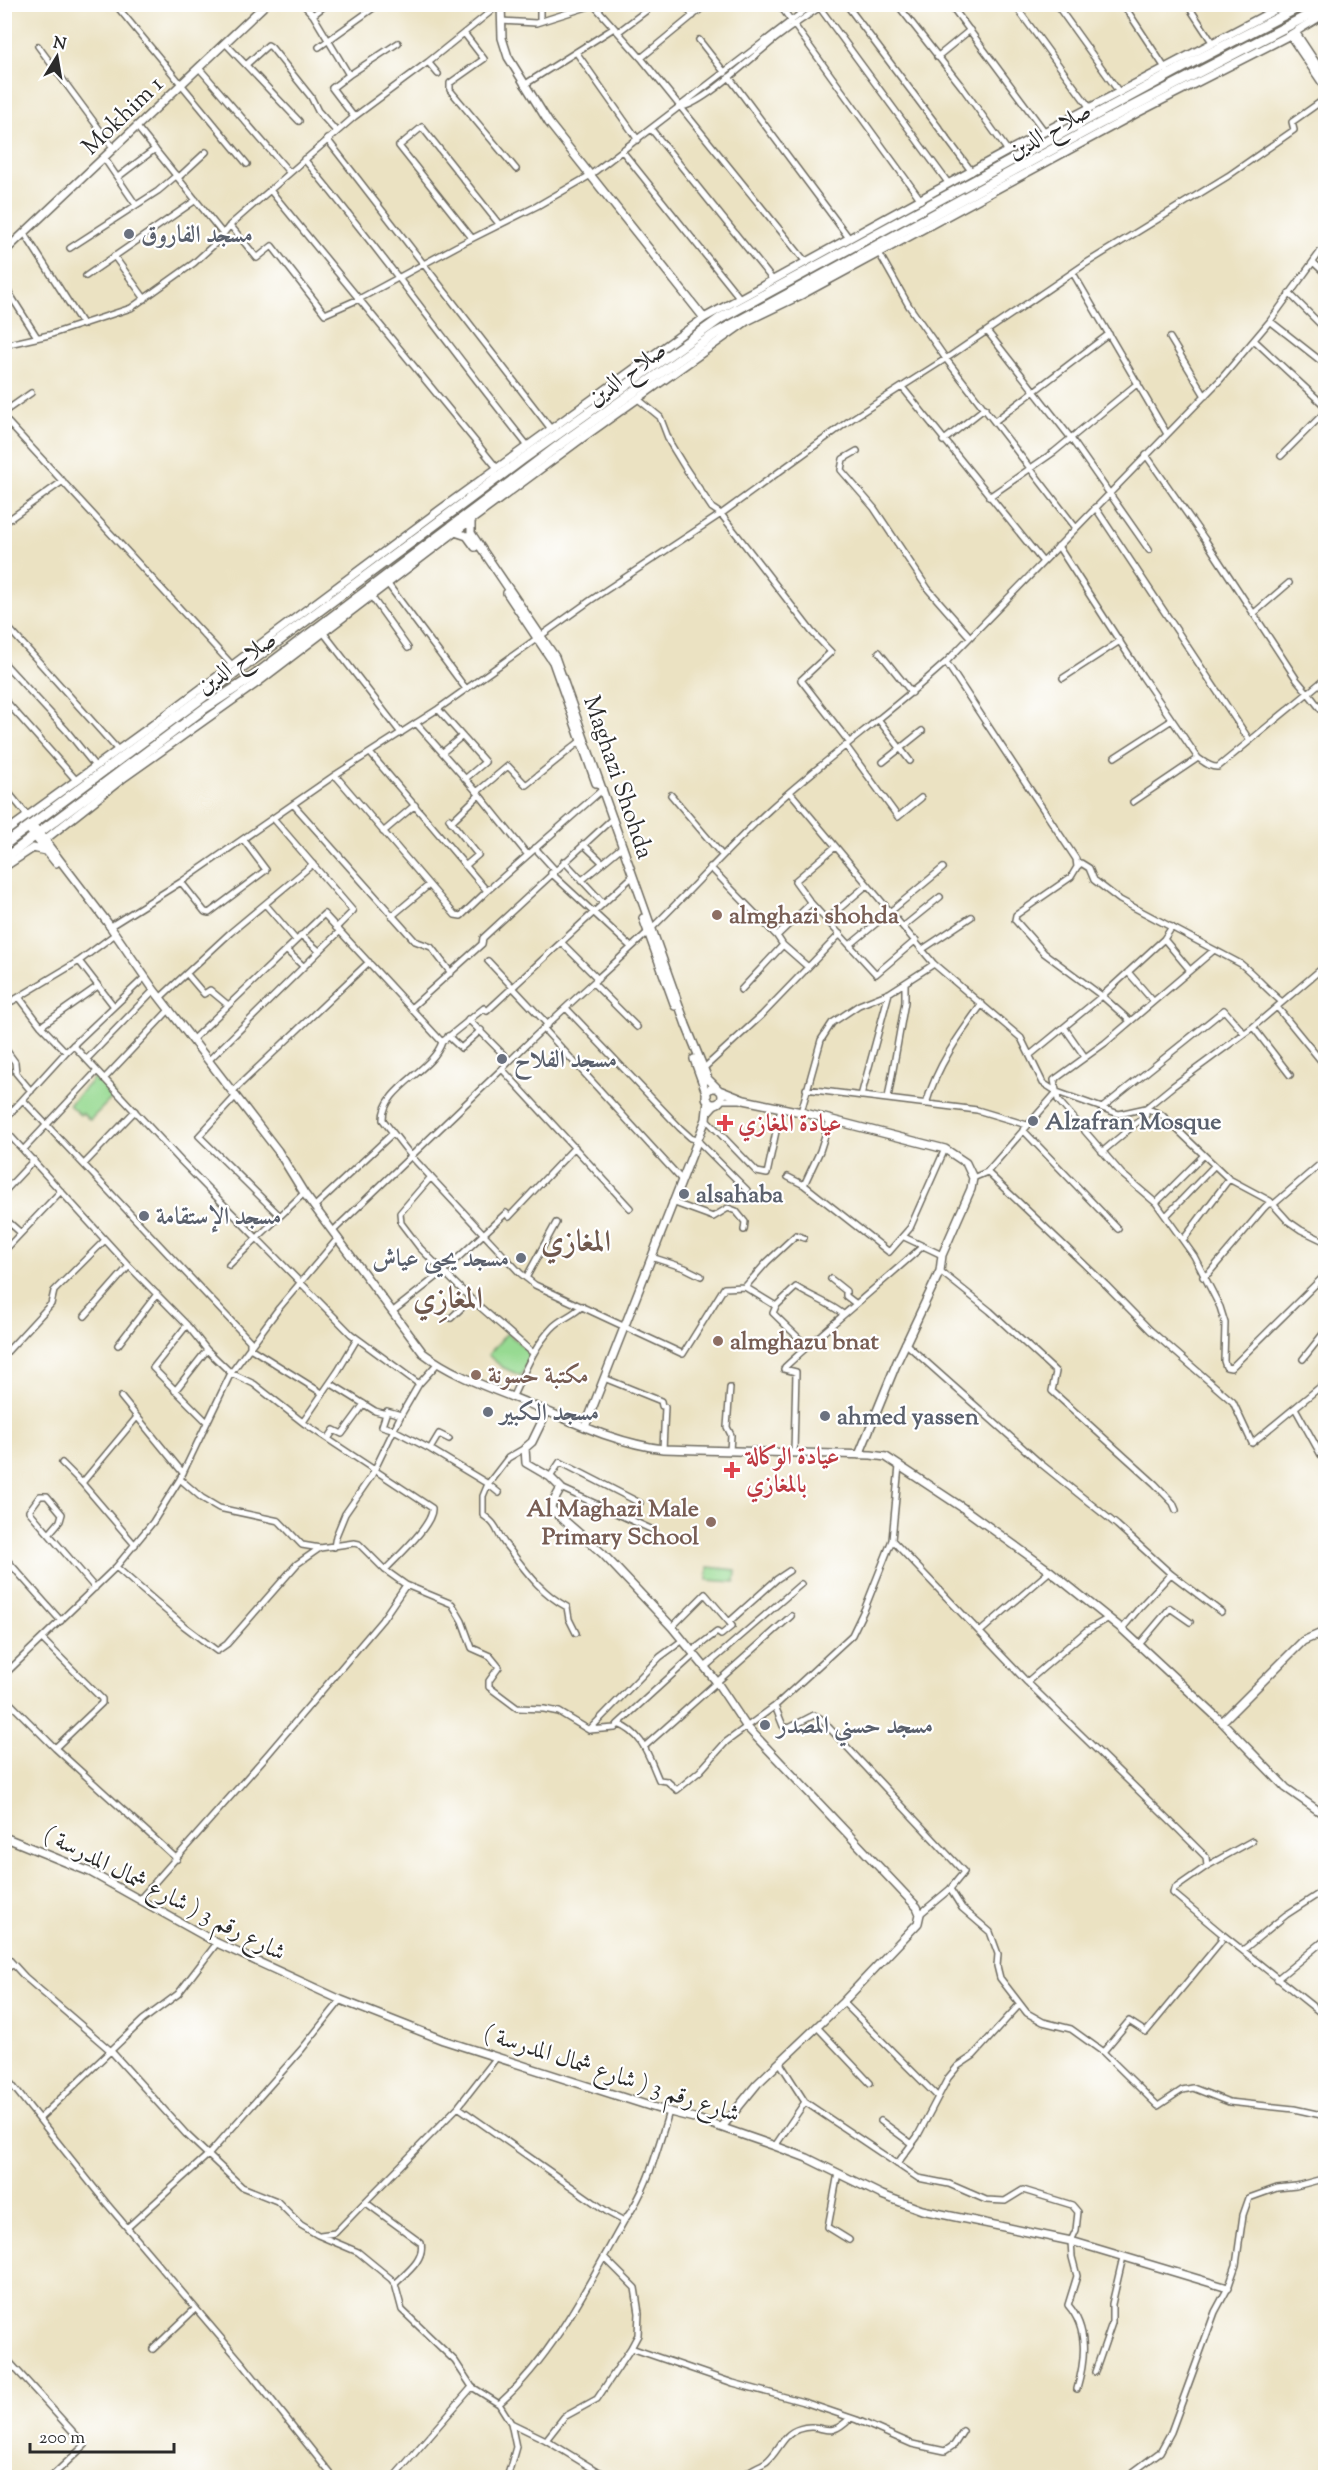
<svg xmlns="http://www.w3.org/2000/svg" width="1330" height="2482" font-family="'Sorts Mill Goudy',Amiri,serif">
<rect width="100%" height="100%" fill="#fff"/>
<filter id="ink" filterUnits="userSpaceOnUse"><feTurbulence type="fractalNoise" baseFrequency=".0167" numOctaves="2"/><feDisplacementMap in="SourceGraphic" scale="12" xChannelSelector="R" yChannelSelector="G"/><feConvolveMatrix kernelMatrix="1 2 1 2 8 2 1 2 1" color-interpolation-filters="sRGB"/></filter>
<filter id="wash" filterUnits="userSpaceOnUse"><feTurbulence type="fractalNoise" baseFrequency=".008" numOctaves="4" result="noise"/><feDisplacementMap in="SourceGraphic" scale="24" xChannelSelector="R" yChannelSelector="G"/><feGaussianBlur stdDeviation="1.35" result="paint"/><feColorMatrix in="noise" values="0 0 0 0 0 0 0 0 0 0 0 0 0 0 0 0 0 1.4 0 .05"/><feComposite in="paint" operator="in"/></filter>
<g filter="url(#wash)">
<rect width="100%" height="100%" fill="#ebe2c2"/>
<path fill="#97da92" stroke="#61825e" stroke-width="1.5" d="M96,1076L115,1095L90,1120L82,1113L80,1115L69,1105Z
M507,1333L532,1354L521,1376L502,1367L488,1355Z
M708,1567L736,1570L735,1582L707,1580Z"/>
</g>
<g filter="url(#ink)">
<g fill="none" stroke-linecap="round" stroke-linejoin="round">
<g stroke="#6e6b60" stroke-width="8">
<path id="street" d="M115,4L247,164
M593,4L641,58L805,261
M684,4L693,16
M779,4L921,200
M817,4L949,184
M846,4L972,172
M897,4L962,87L1008,151
M950,4L1045,132
M1014,4L1090,108
M1056,4L1119,92
M1123,4L1167,71
M1187,4L1212,42
M313,15L327,4
M501,21L536,23L593,5
M540,21V4
M618,32L655,4
M464,33L484,59L450,83V90L516,169
M699,40L725,73
M226,44L299,121
M38,46L114,149
M319,47L379,4
M576,52L638,140
M937,57L970,30
M641,58L707,4
M247,64L268,45L271,47L311,97L318,111L336,131
M199,68L289,172
M438,74L428,62L500,4
M349,75L398,43
M729,77L849,238
M524,85L614,28
M681,107C702,105 756,54 775,39C791,27 808,15 825,4
M354,117L428,62
M137,127L223,234
M652,130L772,279
M327,139L551,429
M623,152L739,297
M104,158L136,205
M304,159C382,252 452,351 528,446
M118,177L155,149
M179,177L206,152
M270,190L497,468
M230,225L257,258L272,246L325,314L359,299L457,246L537,206L589,176L813,4
M25,234L83,325
M472,238L399,146L422,127L499,224
M70,248L158,191L177,175
M879,253L909,306L946,359L1076,528
M114,256L145,299
M1313,262L1326,274
M1073,273L1167,434
M86,276L196,200
M4,285L37,337
M1289,293L1326,330
M1270,321L1326,365
M987,331L1070,437L1149,550
M1170,338L1205,396
M1254,340L1326,407
M4,345L49,335L131,308L194,263L218,241L230,225L354,117L332,88L349,75L313,15L303,4
M902,387L1043,562
M638,399L660,417L670,443L684,466L712,508L721,514L812,632L831,652L801,680L849,742
M4,412L31,393
M4,418L232,665
M995,421L1109,334
M943,441L985,408
M857,451L843,459L841,470L874,508L928,589L970,637
M1146,455L1206,541L1297,680L1308,693L1326,678
M1281,456L1326,411
M989,497L1054,452L1138,383
M1095,507L1250,741
M4,523L63,481
M1058,546L1142,676L1198,758C1204,762 1211,768 1218,767L1308,693L1326,716
M387,583L466,689
M371,596L408,648
M1253,614L1289,583
M4,623L118,750
M323,632L401,733
M879,652L912,693
M946,662L1076,859L1077,867L1071,877L1016,915L1015,920L1044,953L1102,996L1129,1020
M4,663L66,730L95,766
M1063,678L1120,641
M4,699L76,780
M438,709L485,762L465,779
M878,719L910,761
M416,723L477,792L527,854
M846,746L898,817L921,798
M443,752L461,737
M370,753L487,891L603,789
M1115,757L1172,720
M883,762L922,731
M335,775L455,915L461,916L487,891
M4,787L27,815
M477,792L508,766L526,785L583,739
M790,792L934,964L1021,1038L1043,1083L1057,1092
M671,795L722,855
M1133,802L1198,758
M293,804L415,941L431,947L451,973
M273,818L353,911L336,928
M449,819L478,855L465,866
M451,822L479,795
M383,832L415,805
M583,844L602,862
M835,847L795,881L811,903L876,974L916,940
M535,848L555,870
M564,861L603,903
M710,867L777,936L783,945L808,967
M1077,867L1081,863L1089,868L1094,880L1120,900L1241,964C1256,976 1267,990 1282,1002
M551,873L631,947
M581,881L623,846
M181,882L205,912L209,913L266,870L243,839
M265,904L296,940
M392,916L429,885
M827,919L867,885
M904,926L940,897
M109,927L181,882L335,775L438,709L591,600L721,514L853,418L950,356L1085,264L1228,176L1294,130L1292,122L1326,98
M301,935L318,950
M777,936L811,903
M1164,939L1189,969
M562,943L598,979
M850,945L943,868
M923,949L971,917
M286,950L303,966
M1214,950L1105,1043L1054,1080L1058,1100L1122,1174L1156,1203L1194,1256L1220,1307L1225,1323L1224,1361L1226,1367L1231,1368L1326,1274
M79,961L113,1005
M488,961L548,1025
M1128,972L1153,1001
M187,974L204,994L210,990L228,1005
M593,983L637,1027
M741,990L783,945
M19,997L41,1026L66,1052
M161,997L230,933L313,864
M4,1006L79,961L114,935
M412,1007L482,944L483,938L613,818
M1277,1007L1326,1067
M566,1008L680,1128L691,1138L697,1140L747,1190
M468,1019L510,1061
M41,1026L98,986
M1064,1027L1085,1057
M1253,1027L1290,1075
M544,1029L681,1179
M448,1036L461,1048L481,1030
M193,1039L324,914L442,1042L484,1008L487,1011L633,876
M442,1042C433,1071 382,1088 383,1120L412,1157L520,1273L535,1285L683,1354L724,1288L745,1287L767,1262L796,1235L804,1238
M73,1045L181,1161L351,1334L419,1384
M4,1047L15,1062L16,1073L31,1091
M1030,1055L1102,996L1164,939L1172,927
M87,1059L154,990
M209,1060L339,932
M703,1069L762,1015L840,934
M104,1079L170,1009
M806,1089L977,1110L1027,1125
M233,1091L369,962
M236,1096L199,1136L279,1215
M861,1096L889,993
M888,1098L905,1002V983
M23,1100L250,1341V1348L322,1393
M721,1100H740
M926,1104C937,1066 959,1035 982,1004
M1102,1108L1224,1010L1244,1033
M801,1112L821,1040L832,1023L859,1005L889,993L934,964
M707,1114L716,1104
M706,1119L757,1172L767,1174L781,1108
M4,1120L66,1052L145,977
M4,1129L129,1266L187,1325L207,1350L231,1373L254,1384L305,1424L432,1508C434,1524 397,1557 385,1570
M1023,1130L1118,1229
M24,1149L97,1071
M1102,1152L1146,1115V1108L1162,1115L1229,1179L1270,1201L1288,1221L1301,1230L1326,1242
M84,1164L135,1111
M987,1172L1106,1285L1150,1330L1233,1402L1252,1443L1326,1382
M431,1177L400,1213L401,1223L420,1248L471,1299L533,1353
M788,1177L804,1185L889,1252L910,1228L945,1149
M973,1178L987,1172L1057,1092L1119,1114L1146,1108L1173,1086L1253,1027L1326,965
M804,1185L820,1151L830,1120
M4,1192L34,1160
M672,1202L713,1217L728,1208L736,1211L745,1222L744,1230
M1156,1203L1203,1156
M314,1207L392,1134
M630,1208L502,1069C549,1020 602,976 651,929C691,890 728,848 769,810C826,758 889,714 946,662L1220,380L1270,321L1326,244
M1166,1216L1214,1166
M4,1218L21,1233
M333,1231L502,1069
M904,1237L923,1246
M1183,1240L1229,1179
M4,1251L61,1191
M651,1257L685,1268L701,1276
M229,1265L304,1193
M940,1271L990,1311L1056,1372L1052,1391L1155,1484L1173,1503L1176,1510
M1203,1277L1209,1273L1264,1208L1268,1204H1274L1326,1159
M526,1278L556,1223
M831,1279L846,1291V1296L855,1303
M745,1287L776,1306L773,1313L808,1347
M776,1306L796,1287C813,1298 828,1302 843,1314
M4,1310V1313
M392,1312L444,1271L506,1213L509,1217L575,1147
M85,1316L129,1266
M451,1318L471,1299
M187,1325L153,1368L207,1422
M905,1343L1040,1463L1117,1525L1171,1574L1221,1612
M118,1345L157,1294
M4,1355L51,1304L54,1291L105,1240
M1303,1359L1326,1330
M604,1378L661,1401L662,1406L665,1407L663,1449
M330,1383L375,1411L386,1414L382,1426L392,1429L430,1449L488,1484L508,1458L525,1448
M175,1391L207,1350
M121,1397L183,1473
M512,1398C524,1373 533,1348 552,1328C561,1318 573,1316 582,1306
M1295,1408L1321,1455L1326,1454
M386,1414L387,1411L401,1415
M303,1422L338,1371L357,1339
M328,1439L334,1430L342,1434L364,1404
M430,1449L439,1434L449,1439
M730,1451L731,1435L727,1427L730,1388
M794,1452L796,1372L784,1369L785,1367C830,1325 877,1287 923,1246L942,1255
M62,1463L82,1483L135,1545
M550,1477L560,1462L640,1503
M180,1479L202,1498L219,1508L279,1521L302,1545L320,1548L354,1543L359,1544L385,1570L406,1585L452,1604L462,1621L472,1648L490,1656L499,1667L489,1681V1687L517,1708L544,1709L559,1712L589,1730L615,1728L618,1724C644,1734 648,1756 659,1780L667,1781L677,1790L700,1771L726,1742L775,1706L852,1635L865,1608L892,1540L899,1466
M82,1483L137,1417
M561,1488L655,1531
M499,1493L488,1484L483,1496V1515C500,1527 495,1531 505,1544C524,1568 539,1592 567,1607L569,1619L576,1633
M49,1534L60,1521L62,1514L47,1496H40L29,1511L95,1588
M892,1540L1027,1682L1178,1829L1206,1857L1207,1866
M334,1547L336,1536L345,1514L372,1475L401,1415L419,1384L437,1364
M6,1559L61,1621
M116,1567L184,1626L217,1651L227,1644L297,1564L320,1548
M672,1627L705,1594L729,1622
M1122,1629L1140,1607L1171,1574
M981,1631L1050,1571
M42,1639L102,1699V1703L55,1748
M1138,1646L1170,1608L1190,1622
M692,1651L717,1632L721,1635L732,1626L729,1622L777,1579L789,1571
M705,1667L801,1584
M4,1675L116,1567L153,1522L180,1479L231,1373L279,1308L338,1238
M1027,1682L1086,1631L1107,1619
M4,1697L55,1748L177,1859
M775,1706L783,1726L789,1728L814,1715L820,1718L964,1872L950,1889L962,1908L990,1932L998,1954L997,1966L1000,1978L1027,2013L1043,2022L1071,2029L1103,2052L1158,2106L1182,2090L1193,2088L1229,2102L1294,2109L1326,2116
M618,1724L695,1654
M589,1730L660,1657L683,1640
M644,1747L791,1616
M140,1899L268,1754L382,1620L406,1585
M920,1914L950,1889
M1222,1934L1326,2017
M1243,1950L1286,1915L1326,1889
M4,1954L25,1977L111,2051L186,2134L242,2187L277,2201L301,2225L318,2235L358,2252L391,2279L395,2284L402,2310L455,2361L472,2387L499,2404L511,2423L546,2440L595,2470L614,2478
M4,1971L13,1964
M1277,1979L1326,1939
M843,2002L938,2097
M817,2027L870,2083
M1103,2052L1129,2021L1146,2032L1221,1941L1222,1934L1173,1893L1174,1889L1207,1866L1252,1841
M780,2063L805,2102L918,2178L949,2184L986,2200L1005,2201L1023,2190L1072,2205L1078,2212L1076,2230L1071,2241L1072,2257L1077,2276L1068,2305C1089,2329 1085,2361 1077,2389
M4,2075L107,2204L243,2364L334,2478
M458,2107L609,2213L624,2221
M40,2118L143,2020L178,1994L217,1943
M881,2121L912,2144
M775,2146L805,2102
M897,2164L917,2137L948,2078L958,2066L973,2056L1020,2004
M838,2173L828,2227L849,2240
M128,2227L209,2154L302,2049L341,2000
M320,2235L335,2233L365,2202
M604,2257L635,2288L639,2313L638,2335L631,2348
M395,2284C406,2273 425,2260 421,2243L365,2202L458,2107L497,2057
M153,2349L195,2309
M4,2356L85,2445L50,2478
M1095,2372L1112,2323V2304L1123,2257
M499,2404C554,2355 588,2285 624,2221C648,2190 657,2149 669,2112
M546,2440L564,2417L597,2399L631,2348L733,2383L807,2403L857,2420L912,2444L945,2451L954,2445L963,2431
M393,2478L472,2387
M507,2478L516,2447L511,2423
M743,2478C750,2468 757,2468 766,2462C779,2452 782,2434 799,2429C824,2421 826,2442 850,2418
M1125,2478L1160,2452L1171,2432L1215,2312L1228,2288L1236,2265L1243,2215L1249,2198L1277,2188L1296,2186L1326,2178"/>
</g>
<g stroke="#6e6b60" stroke-width="10">
<path id="secondary" d="M501,4L502,38L508,57L549,123L704,318
M1295,32L1326,79
M1290,35L1326,88
M4,252L266,4
M471,520V533L555,657L686,1025L708,1079L719,1090L744,1100L801,1112L945,1149L966,1163L973,1178L971,1189L942,1255L940,1271L897,1362L859,1455
M455,532L467,536L475,547
M507,593L553,662L596,783
M28,828L56,863
M36,829L107,922L154,990L278,1151L304,1193L423,1353C455,1377 491,1388 527,1403C572,1421 614,1443 663,1449L871,1455L886,1457L963,1508L1050,1571L1122,1629L1222,1722L1286,1788L1326,1816
M4,833L147,729L441,509L704,318L1008,151L1286,4
M48,845L47,838L122,779L257,683L455,532L581,439L747,321L803,294L1137,113L1290,35L1326,13
M4,867L33,848L46,851
M643,918L675,1006
M694,1059L707,1095
M706 1096a8 8 0 1 1 16 0a8 8 0 1 1-16 0Z
M547,1411L532,1442L525,1448L526,1463L550,1477L561,1488L550,1508L603,1554L672,1627L716,1681L746,1726L917,1907L920,1914L918,1923L843,2002L757,2084L722,2127
M585,1427L706,1119L708,1100
M1222,1722L1303,1641L1326,1631
M4,1837L90,1872L217,1943L341,2000L443,2040L662,2110L694,2118L775,2146L807,2158L882,2195L922,2210L1071,2241L1228,2288"/>
</g>
<g stroke="#6e6b60" stroke-width="12">
<path id="highway" d="M4,845L523,459L721,318L1193,62L1305,4
M4,859L205,708L254,676L562,443L715,334L1099,124L1326,6"/>
</g>
<use href="#street" stroke="#fff" stroke-width="5"/>
<use href="#secondary" stroke="#fff" stroke-width="7"/>
<use href="#highway" stroke="#fff" stroke-width="9"/>
</g>
</g>
<g fill="#6b7280" stroke="#fff" stroke-width="2">
<circle cx="129" cy="234" r="6"/>
<circle cx="502" cy="1059" r="6"/>
<circle cx="1033" cy="1121" r="6"/>
<circle cx="684" cy="1194" r="6"/>
<circle cx="144" cy="1216" r="6"/>
<circle cx="521" cy="1258" r="6"/>
<circle cx="488" cy="1412" r="6"/>
<circle cx="825" cy="1416" r="6"/>
<circle cx="765" cy="1725" r="6"/>
</g>
<g fill="#8d6e63" stroke="#fff" stroke-width="2">
<circle cx="717" cy="915" r="6"/>
<circle cx="718" cy="1341" r="6"/>
<circle cx="476" cy="1375" r="6"/>
<circle cx="711" cy="1522" r="6"/>
</g>
<g fill="#e0444e" stroke="#fff" stroke-width="2">
<path d="M722 1114h6v6h6v6h-6v6h-6v-6h-6v-6h6z"/>
<path d="M729 1461h6v6h6v6h-6v6h-6v-6h-6v-6h6z"/>
</g>
<g text-anchor="middle" stroke-width="4.5" stroke-linejoin="round" paint-order="stroke">
<g font-size="24" fill="#2b2b2b" stroke="#fff">
<text transform="translate(122 115) rotate(-44)" y="8">Mokhim 1</text>
<text transform="translate(1049 130) rotate(-29)" y="8">صلاح الدين</text>
<text transform="translate(626 373) rotate(-36)" y="8">صلاح الدين</text>
<text transform="translate(236 662) rotate(-35)" y="8">صلاح الدين</text>
<text transform="translate(619 777) rotate(71)" y="8">Maghazi Shohda</text>
<text transform="translate(165 1893) rotate(27)" y="8">شارع رقم 3 ( شارع شمال المدرسة )</text>
<text transform="translate(612 2073) rotate(18)" y="8">شارع رقم 3 ( شارع شمال المدرسة )</text>
</g>
<g font-size="24" font-weight="bold" fill="#5b616d" stroke="#fff" text-anchor="start">
<text x="141" y="242">مسجد الفاروق</text>
<text x="514" y="1067">مسجد الفلاح</text>
<text x="1045" y="1129">Alzafran Mosque</text>
<text x="696" y="1202">alsahaba</text>
<text x="156" y="1224">مسجد الإستقامة</text>
<text x="509" y="1266" text-anchor="end">مسجد يحيى عياش</text>
<text x="500" y="1420">مسجد الكبير</text>
<text x="837" y="1424">ahmed yassen</text>
<text x="777" y="1733">مسجد حسني المصدر</text>
</g>
<g font-size="24" font-weight="bold" fill="#785e54" stroke="#fff" text-anchor="start">
<text x="729" y="923">almghazi shohda</text>
<text x="730" y="1349">almghazu bnat</text>
<text x="488" y="1383">مكتبة حسونة</text>
<text x="699" y="1516" text-anchor="end">Al Maghazi Male<tspan x="699" dy="28">Primary School</tspan></text>
</g>
<g font-size="24" font-weight="bold" fill="#be3a42" stroke="#fff" text-anchor="start">
<text x="738" y="1131">عيادة المغازي</text>
<text x="746" y="1464">عيادة الوكالة<tspan x="746" dy="28">بالمغازي</tspan></text>
</g>
<g font-size="30" font-weight="bold" fill="#70594e" stroke="#fff">
<text x="576" y="1251">المغازي</text>
<text x="448" y="1308">المغازِي</text>
</g>
</g>
<rect width="1330" height="2482" fill="none" stroke="#fff" stroke-width="24"/>
<g transform="translate(57 57) rotate(11)" stroke="#ffffff" stroke-width="4.5" paint-order="stroke">
<path d="M0-4.5L10 22L0 15L-10 22Z" fill="#2b2b2b"/>
<text y="-9" font-size="16" font-weight="bold" text-anchor="middle" fill="#2b2b2b">N</text>
</g>
<path d="M30 2443v9h144v-9" fill="none" stroke="#2b2b2b" stroke-width="3"/>
<text x="39" y="2443" font-size="18" fill="#2b2b2b" stroke="#ffffff" stroke-width="4.5" paint-order="stroke">200 m</text>
</svg>
